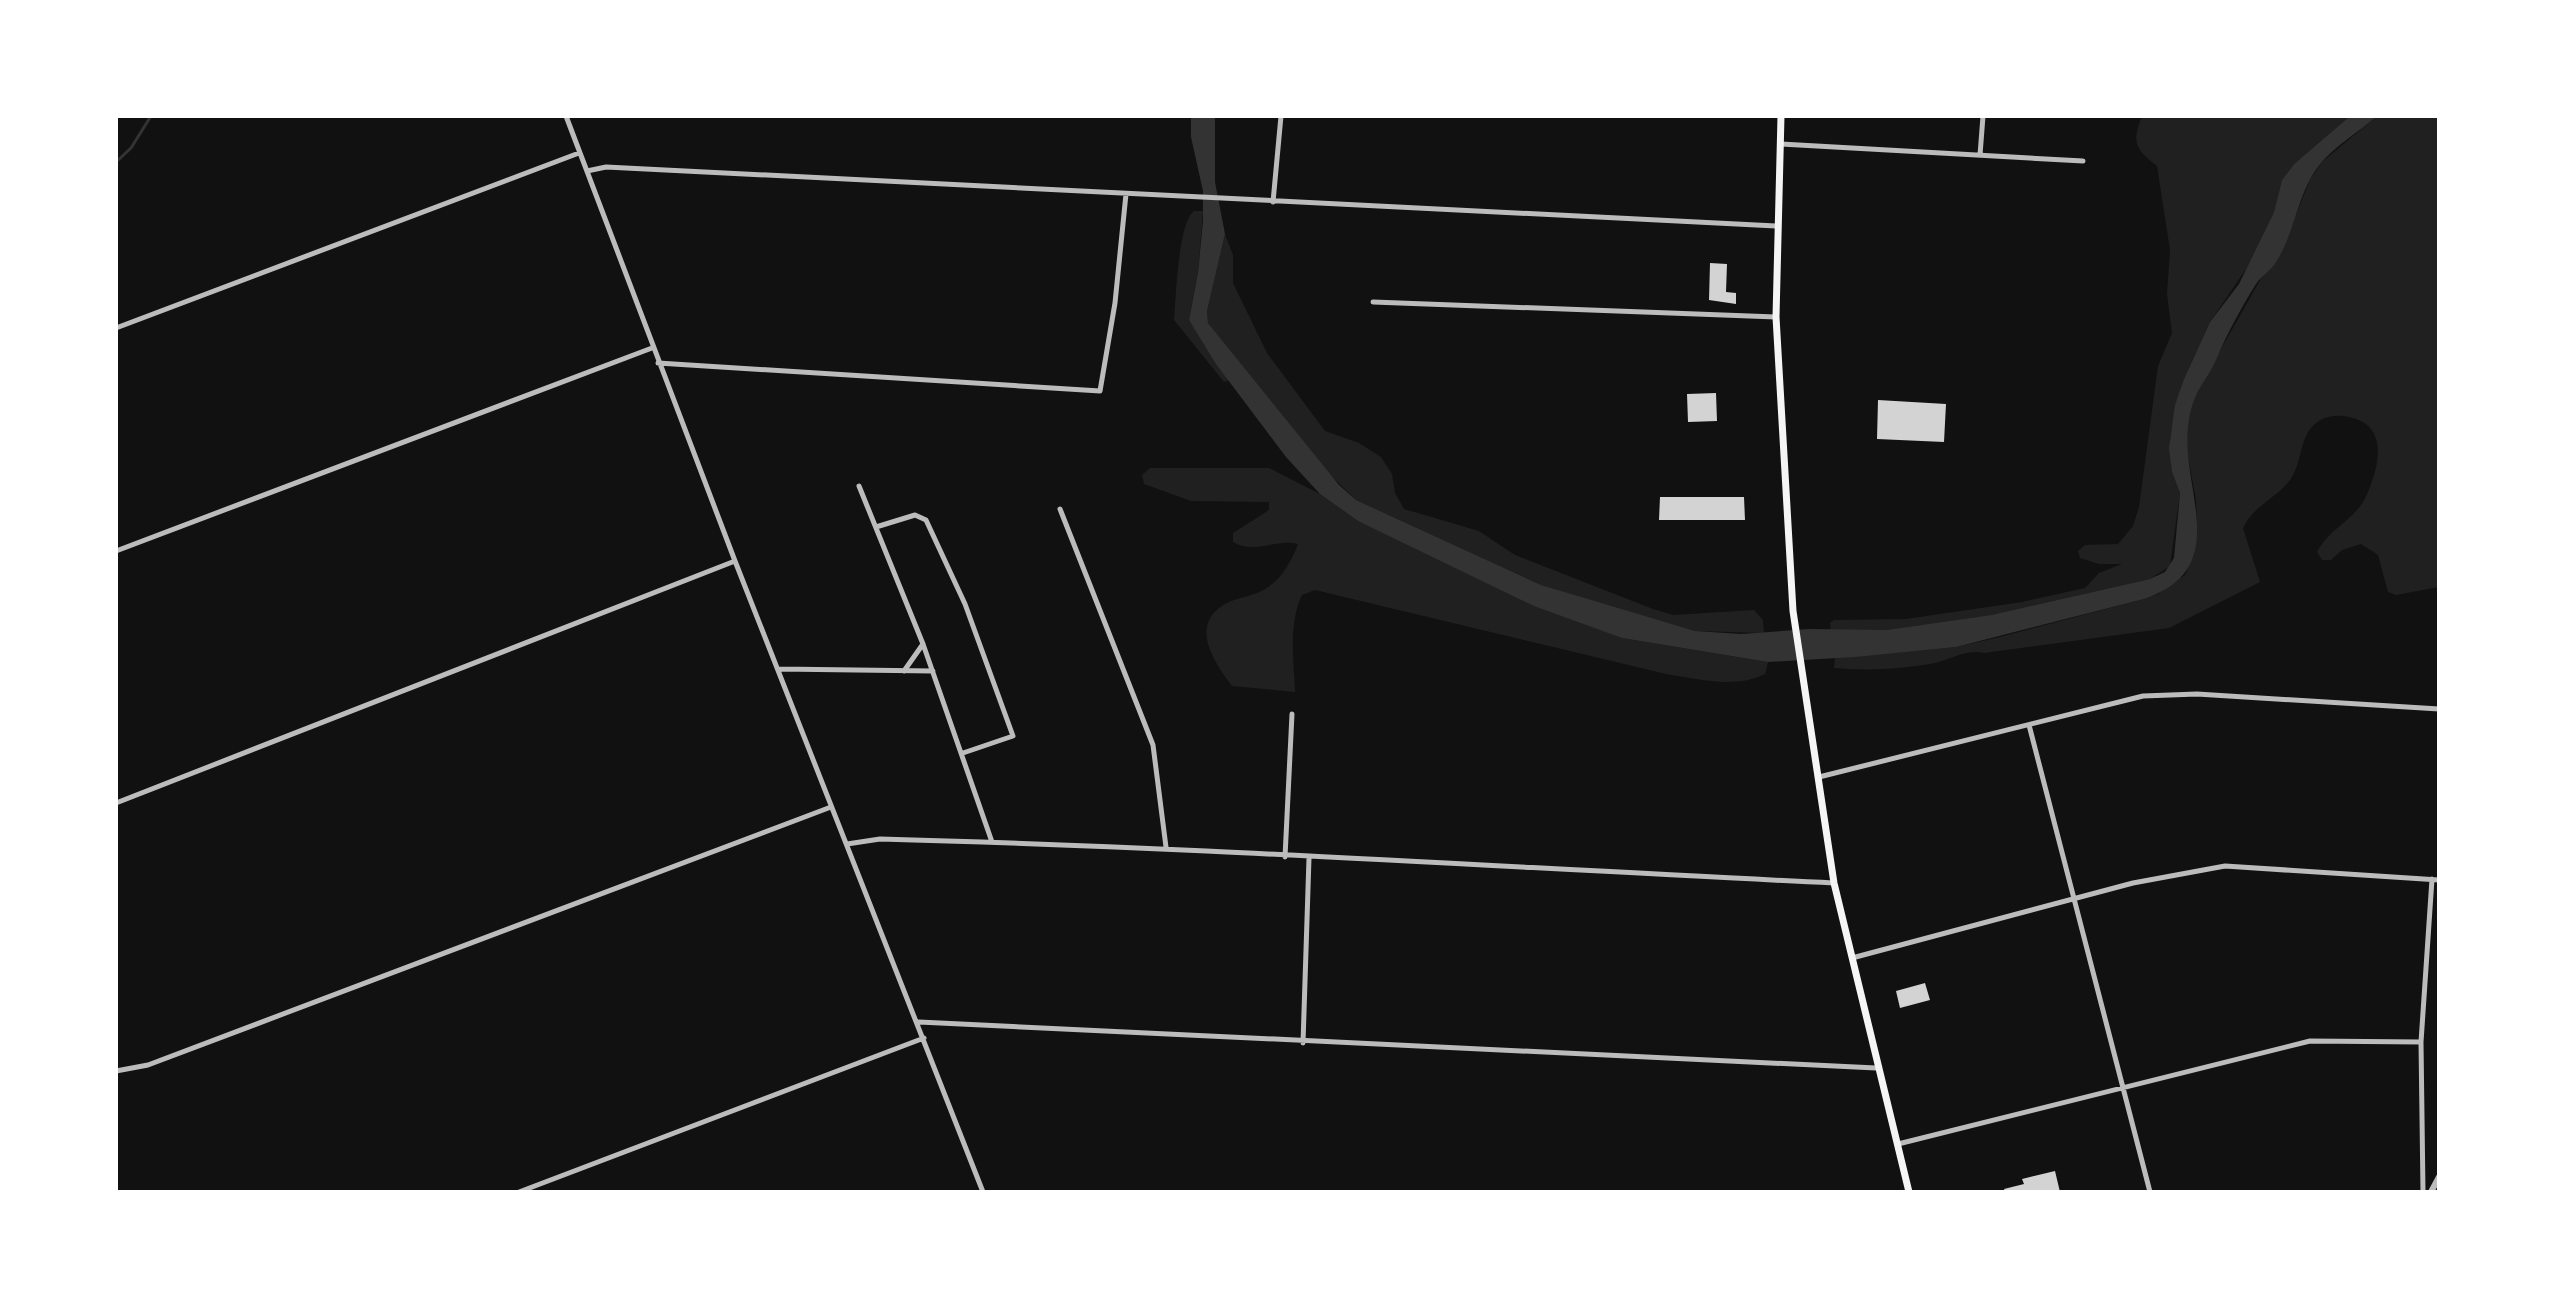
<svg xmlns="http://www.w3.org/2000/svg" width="2555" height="1308" font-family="'Noto Sans',sans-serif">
<rect width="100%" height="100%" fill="#111"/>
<path fill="#202020" d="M2142,116H2350L2294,164L2282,180L2274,212L2248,266L2210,322L2184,379L2170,438L2172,472L2180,493L2170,566L2150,579L1991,615L1886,630L1831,631L1830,623L1834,620L1906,619L2022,602L2085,588L2099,573L2122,564H2099L2080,558L2078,551L2085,545L2118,544L2133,526L2139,507L2158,366L2172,333L2167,294L2170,250L2157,166C2136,149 2131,144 2142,116Z
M2377,116H2439V587L2396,595L2388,592L2378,555L2361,544L2342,550L2331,560H2322L2317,552C2330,527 2358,519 2368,492C2380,463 2388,425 2349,417C2340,415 2328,415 2319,421C2298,434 2304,461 2290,480C2276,499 2254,505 2243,528L2260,582L2169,628L1984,653C1967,649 1952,659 1935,663C1904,669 1866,671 1834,668L1835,658L1956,647L2000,637L2144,599L2158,594L2185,575L2194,555L2197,532L2196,500L2185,440L2192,400L2292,224L2310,180L2322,162Z
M1194,211H1203L1198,273L1189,320L1229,380L1224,382L1174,320C1176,298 1178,223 1194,211Z
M1225,234L1233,255V283L1267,353L1325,431L1359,443L1381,457L1392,474L1395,493L1404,509L1479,531L1515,555L1653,609L1673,615L1754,610L1763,620L1764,633L1695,631L1605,606L1541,585L1356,500L1322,467L1208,323L1207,311Z
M1150,468H1269L1320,494L1358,521L1622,638L1768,662L1765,674C1735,689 1698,679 1666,674L1315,590L1302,595C1288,624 1294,661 1295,692L1232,686C1213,661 1187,622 1229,602C1241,597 1254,596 1265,589C1282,579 1291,562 1298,544C1275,538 1256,555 1233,542V533L1269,510V502L1191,501L1144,484L1142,475Z"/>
<path fill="#333" d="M1191,116H1215V182L1225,234L1207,311L1208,323L1339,485L1356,500L1541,585L1695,631L1741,634L1809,629L1886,630L1991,615L2150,579L2165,572L2174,558L2180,493L2172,472L2169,448L2175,405L2184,379L2210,322L2239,284L2274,212L2282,180L2294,164L2350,116H2377C2360,131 2336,145 2321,163C2297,192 2296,231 2276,262C2271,271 2261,276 2256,284C2241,308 2227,334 2216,360C2205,384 2194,389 2189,420C2177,485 2237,568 2144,599L1956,647L1855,657L1768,662L1622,638L1534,606L1358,521L1320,494L1286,457L1216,364L1189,320L1198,273L1203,221V191L1191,137Z"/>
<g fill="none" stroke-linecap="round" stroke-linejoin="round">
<path stroke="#333" stroke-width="3" d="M116,162L131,148L151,116"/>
</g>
<path fill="#d3d3d3" d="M1710,263L1727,264L1726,292L1736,293V304L1709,300Z
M1716,393L1717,421L1688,422L1687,394Z
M1878,400L1946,404L1944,442L1877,439Z
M1660,497H1744L1745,520H1659Z
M1925,983L1930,1000L1900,1008L1896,991Z
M2055,1171L2060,1192H2005L2004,1189L2024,1184L2022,1179Z"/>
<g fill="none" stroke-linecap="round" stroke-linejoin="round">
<path stroke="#bcbcbc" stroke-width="5" d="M566,116L735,561L983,1192
M1781,144L2083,161
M1980,155L1983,116
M587,171L606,167L1776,226
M1273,202L1281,116
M1373,302L1776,317
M116,328L579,153
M658,363L1100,391L1115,303L1126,194
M859,486L923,644L992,842
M1060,509L1153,745L1166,847
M876,527L915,515L926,520L965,604L1013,736L963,753
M116,551L652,348
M779,669L933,671
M904,671L923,644
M2029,725L2150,1192
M1819,777L2143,696L2197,694L2439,709
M116,803L735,561
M847,844L880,839C1198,847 1516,868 1834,883
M1285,857L1292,714
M1852,958L2133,883L2225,866L2439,880
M919,1022L1876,1068
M1303,1043L1309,858
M116,1071L148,1065L831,807
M1898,1144L2310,1041L2421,1042
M519,1192L924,1038
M2423,1192L2421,1042L2432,879"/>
<path stroke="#bcbcbc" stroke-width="6" d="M2431,1192L2439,1177"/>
<path stroke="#f5f5f5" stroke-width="7" d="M1781,116L1776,317L1793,611L1834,883L1909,1192"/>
</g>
<rect width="2555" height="1308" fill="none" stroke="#ffffff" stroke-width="236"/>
</svg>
